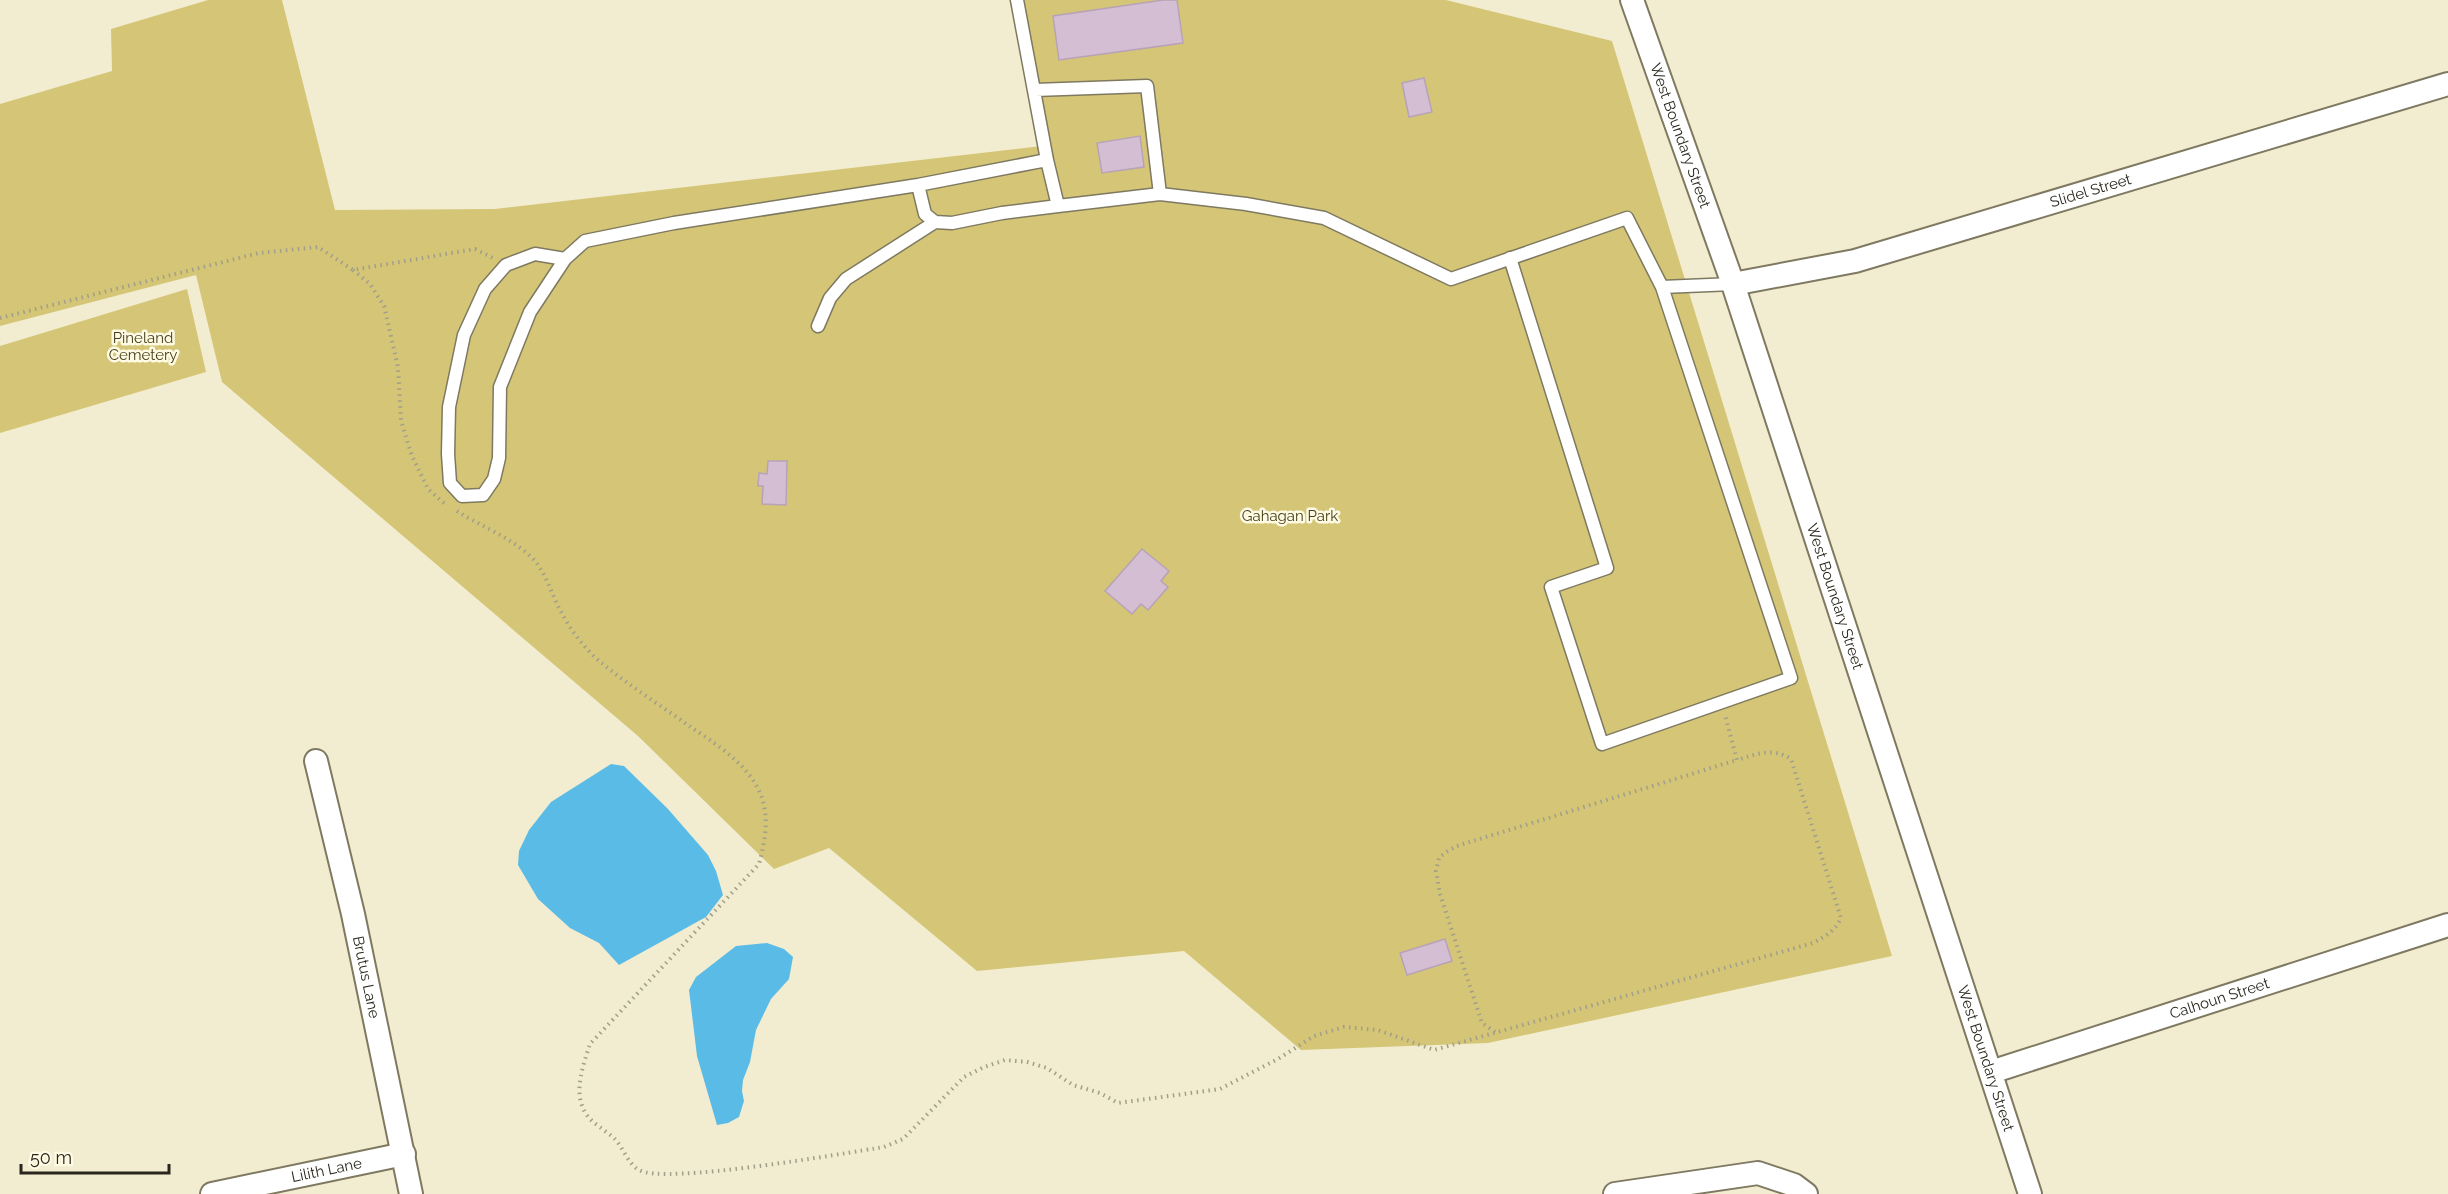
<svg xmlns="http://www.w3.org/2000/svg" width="2448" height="1194" font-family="Raleway,sans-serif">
<rect width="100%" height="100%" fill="#f2edd1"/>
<path fill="#d5c677" d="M208,0H282L335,210L495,209L1041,146L1011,0H1446L1612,41L1892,956L1488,1043L1301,1050L1184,951L977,971L829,848L774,869L638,736L222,382L196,275L0,326V104L112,71L111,29Z
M187,289L206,372L0,433V346Z"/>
<path fill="#5abce6" d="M611,764L624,766L668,809L708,855L716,871L723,895L706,917L619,965L599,943L570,928L538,899L518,865L519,851L529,830L551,802Z
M767,943L784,949L793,957L789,979L771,999L756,1030L750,1062L743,1080L742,1091L744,1101L739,1117L728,1123L717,1125L697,1056L689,990L696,977L736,946Z"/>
<path fill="#d4bed3" stroke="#b8a2b7" stroke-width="1.5" d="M1163,0H1177L1183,43L1059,60L1053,16Z
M1424,78L1432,112L1409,117L1402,83Z
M1140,136L1144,167L1102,173L1097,143Z
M768,461H787L786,505L762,504L763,486H758L759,473L767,474Z
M1142,549L1169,571L1161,581L1168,587L1148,610L1141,604L1132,614L1105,591Z
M1445,939L1452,961L1407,975L1400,953Z"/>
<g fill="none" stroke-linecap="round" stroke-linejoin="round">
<g stroke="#7e7960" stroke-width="15">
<path id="service" d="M1017,0L1047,160
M1035,90L1147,86L1160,194
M918,185L925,214L935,222L952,223L1002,213L1058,206
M1510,258L1607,568L1551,587L1602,744L1791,678L1662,287
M565,259L535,254L506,265L485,289L464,335L449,407L448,454L450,483L462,496L483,495L494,479L499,458L500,387L530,312L565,259L585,241L674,223L918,185L1047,160L1058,206L1160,194L1246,204L1324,218L1451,279L1627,218L1662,287L1733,284
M818,326L830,298L846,279L935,222"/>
</g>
<g stroke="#7e7960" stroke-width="26">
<g id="minor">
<path id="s1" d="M1632,0L1733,284L2030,1194"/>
<path id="s2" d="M1733,284L1855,261L2448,84"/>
<path id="s3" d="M316,761L353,914L411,1194"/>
<path id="s4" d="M1991,1072L2448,925"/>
<path id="s5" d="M212,1194L404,1154"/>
<path d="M1615,1194L1758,1173L1794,1185L1806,1194"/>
</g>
</g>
<path stroke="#a19e89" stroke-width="4" stroke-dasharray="1.5 4.5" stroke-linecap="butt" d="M353,270L370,284L384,306L398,367L401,421L412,456L428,489L445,504
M0,318L259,253L318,247L353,270L475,249L493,258
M457,511C480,526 510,537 530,556C545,570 550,590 559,608C569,628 585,650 603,664C631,687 663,707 692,728C715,743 742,761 756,785C771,810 766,838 759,864L590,1044C582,1069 570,1100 592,1121C599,1127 607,1132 614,1138C623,1147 628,1164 639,1170C665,1185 845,1153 884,1147L903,1139L964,1077L984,1067L1005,1060L1027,1062L1047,1068L1073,1085L1100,1093L1118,1103L1220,1089L1278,1059L1314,1036L1344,1027L1378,1030L1434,1050L1813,943C1826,936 1835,931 1841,918L1791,759C1772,747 1757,754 1737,760L1725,715
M1495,1032L1482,1023L1440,894L1436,871L1439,858L1446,852L1457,846L1737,760"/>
<use href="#service" stroke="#fff" stroke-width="12"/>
<use href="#minor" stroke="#fff" stroke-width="22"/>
</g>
<g text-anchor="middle" stroke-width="5" stroke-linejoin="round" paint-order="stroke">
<g font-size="15" fill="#29271d" stroke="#fefae3">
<text dy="5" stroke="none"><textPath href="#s1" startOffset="144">West Boundary Street</textPath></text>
<text dy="5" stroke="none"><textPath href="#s2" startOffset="370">Slidel Street</textPath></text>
<text dy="5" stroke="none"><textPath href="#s1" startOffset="630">West Boundary Street</textPath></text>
<text dy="5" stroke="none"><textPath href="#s3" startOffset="222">Brutus Lane</textPath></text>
<text dy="5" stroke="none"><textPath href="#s4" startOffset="240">Calhoun Street</textPath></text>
<text dy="5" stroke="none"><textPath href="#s1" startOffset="1116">West Boundary Street</textPath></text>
<text dy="5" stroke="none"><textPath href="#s5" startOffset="117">Lilith Lane</textPath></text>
</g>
<g font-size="15" fill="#463f19" stroke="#fefae3">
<text x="143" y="343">Pineland<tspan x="143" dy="17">Cemetery</tspan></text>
<text x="1290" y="521">Gahagan Park</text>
</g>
</g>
<path d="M21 1164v9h148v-9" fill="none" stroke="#29271d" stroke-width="3"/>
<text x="30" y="1164" font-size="18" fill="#29271d" stroke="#fefae3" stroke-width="4.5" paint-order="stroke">50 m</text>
</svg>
